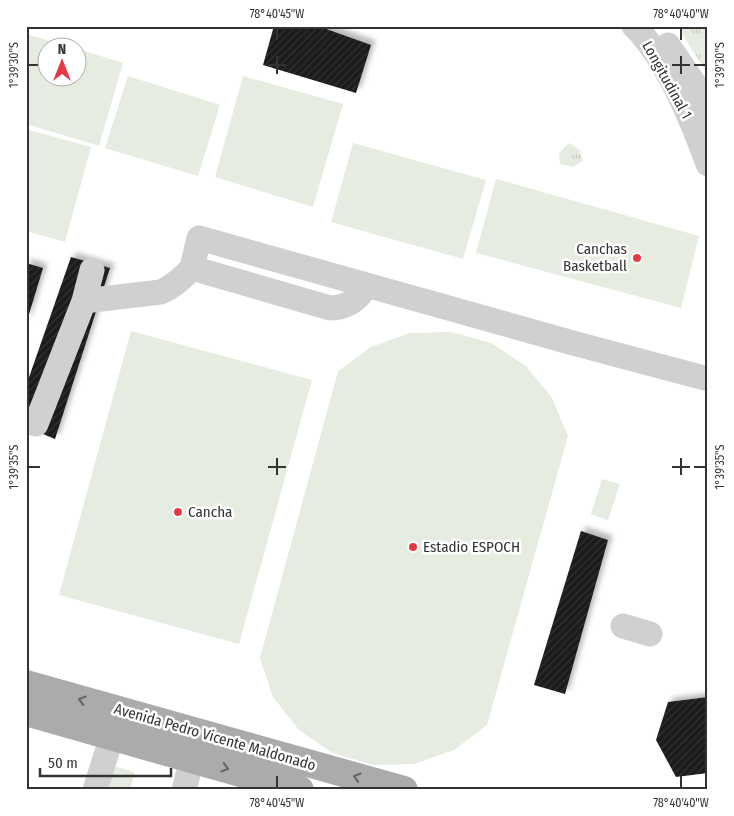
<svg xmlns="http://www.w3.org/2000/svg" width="734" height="816" font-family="'Fira Sans Condensed',sans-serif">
<defs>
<pattern id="park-tufts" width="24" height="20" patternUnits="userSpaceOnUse" patternTransform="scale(1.25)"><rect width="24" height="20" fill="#e6ecdf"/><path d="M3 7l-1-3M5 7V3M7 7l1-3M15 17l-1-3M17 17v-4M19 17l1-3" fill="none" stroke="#c6cbc0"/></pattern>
<pattern id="building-hatch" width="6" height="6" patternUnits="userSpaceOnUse" patternTransform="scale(1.25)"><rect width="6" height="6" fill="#1a1a1a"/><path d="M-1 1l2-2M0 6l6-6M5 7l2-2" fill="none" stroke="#333"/></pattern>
<filter id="shadow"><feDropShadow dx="4.5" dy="-4.5" stdDeviation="2.5" flood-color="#0004"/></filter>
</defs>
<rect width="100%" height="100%" fill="#fff"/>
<path fill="url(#park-tufts)" d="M677,26H708V75Z
M569,143L580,150L583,161L573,167L560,164L559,153Z"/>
<path fill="#e6ecdf" d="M26,34L71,47L48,48V78H78V49L123,63L99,146L26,124Z
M128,76L220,105L198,176L105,148Z
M243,76L343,104L313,207L215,177Z
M26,129L91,147L65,242L26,231Z
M353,143L486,180L463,259L331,222Z
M496,179L699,236L681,308L476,253Z
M131,331L312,380L239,644L59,595Z
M451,332L491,343L526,366L552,398L568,436L487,725L454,750L414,764L373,765L333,753L299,730L273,697L260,658L338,371L371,347L410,333Z
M602,479L620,484L608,520L591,514Z
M99,762L135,772L130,790H90Z"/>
<path fill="url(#building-hatch)" filter="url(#shadow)" d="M274,26H318L371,45L356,93L263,65Z
M71,257L110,268L55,439L26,427V386Z
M26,263L43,268L27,321H26Z
M581,531L608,540L565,694L534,685Z
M708,697V773L676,777L656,740L668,702Z"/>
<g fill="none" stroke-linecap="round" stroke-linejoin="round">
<path stroke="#d0d0d0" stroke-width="25" d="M634,26C666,57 693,122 708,164
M668,45L695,85L708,111
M367,285C358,300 347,308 330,308L192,268L199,238L573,343L708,379
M84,301L161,292C174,286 182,279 192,268
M36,424L84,301L92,270
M623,626L650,634
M95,790L112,736
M184,790L192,759"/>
<path stroke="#ababab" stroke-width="28" d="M26,684L404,790
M26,712L300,790"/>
</g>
<defs><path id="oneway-chevron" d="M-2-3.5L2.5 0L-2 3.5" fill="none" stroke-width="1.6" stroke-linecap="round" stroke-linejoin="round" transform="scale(1.25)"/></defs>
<g stroke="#636363">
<use href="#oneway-chevron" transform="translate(82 700) rotate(-164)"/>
<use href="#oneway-chevron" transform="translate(225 768) rotate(16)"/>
<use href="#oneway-chevron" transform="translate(357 777) rotate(-164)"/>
</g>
<path fill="none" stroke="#333" stroke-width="2" d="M277,28V40M681,28V40M277,56V74M681,56V74M28,65H40M268,65H286M672,65H690M694,65H706M277,458V475M681,458V475M28,467H40M268,467H286M672,467H690M694,467H706M277,776V788M681,776V788"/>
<g fill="#e63946" stroke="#fff" stroke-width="2">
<circle cx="637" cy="258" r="5"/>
<circle cx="178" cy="512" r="5"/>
<circle cx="413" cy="547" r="5"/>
</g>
<g text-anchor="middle" stroke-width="5" stroke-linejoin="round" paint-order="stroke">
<g font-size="15" fill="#333" stroke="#fff">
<text transform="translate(667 80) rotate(61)" y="5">Longitudinal 1</text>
<text transform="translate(215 737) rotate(16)" y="5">Avenida Pedro Vicente Maldonado</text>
</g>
<g font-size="15" fill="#333" stroke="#fff" text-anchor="start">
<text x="627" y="254" text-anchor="end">Canchas<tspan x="627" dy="17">Basketball</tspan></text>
<text x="188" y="517">Cancha</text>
<text x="423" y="552">Estadio ESPOCH</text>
</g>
</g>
<rect width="734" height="816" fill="none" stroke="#ffffff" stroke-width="55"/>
<g transform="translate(62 62)"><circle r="24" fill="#ffffff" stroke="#adadad"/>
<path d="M0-4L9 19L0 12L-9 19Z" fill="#e63946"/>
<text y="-8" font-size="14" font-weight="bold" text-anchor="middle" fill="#333333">N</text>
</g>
<path d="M40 768v8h131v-8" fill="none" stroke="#333333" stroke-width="2.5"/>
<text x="48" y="768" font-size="15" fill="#333333" stroke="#ffffff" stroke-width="4" paint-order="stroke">50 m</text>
<rect x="28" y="28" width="678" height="760" fill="none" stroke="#333" stroke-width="2"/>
<g font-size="12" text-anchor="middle" fill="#333">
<text x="277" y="18">78°40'45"W</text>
<text x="681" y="18">78°40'40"W</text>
<text transform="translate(14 65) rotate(-90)" y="4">1°39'30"S</text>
<text transform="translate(720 65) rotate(-90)" y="4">1°39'30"S</text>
<text transform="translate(14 467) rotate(-90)" y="4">1°39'35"S</text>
<text transform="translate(720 467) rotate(-90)" y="4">1°39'35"S</text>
<text x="277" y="807">78°40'45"W</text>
<text x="681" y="807">78°40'40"W</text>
</g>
</svg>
